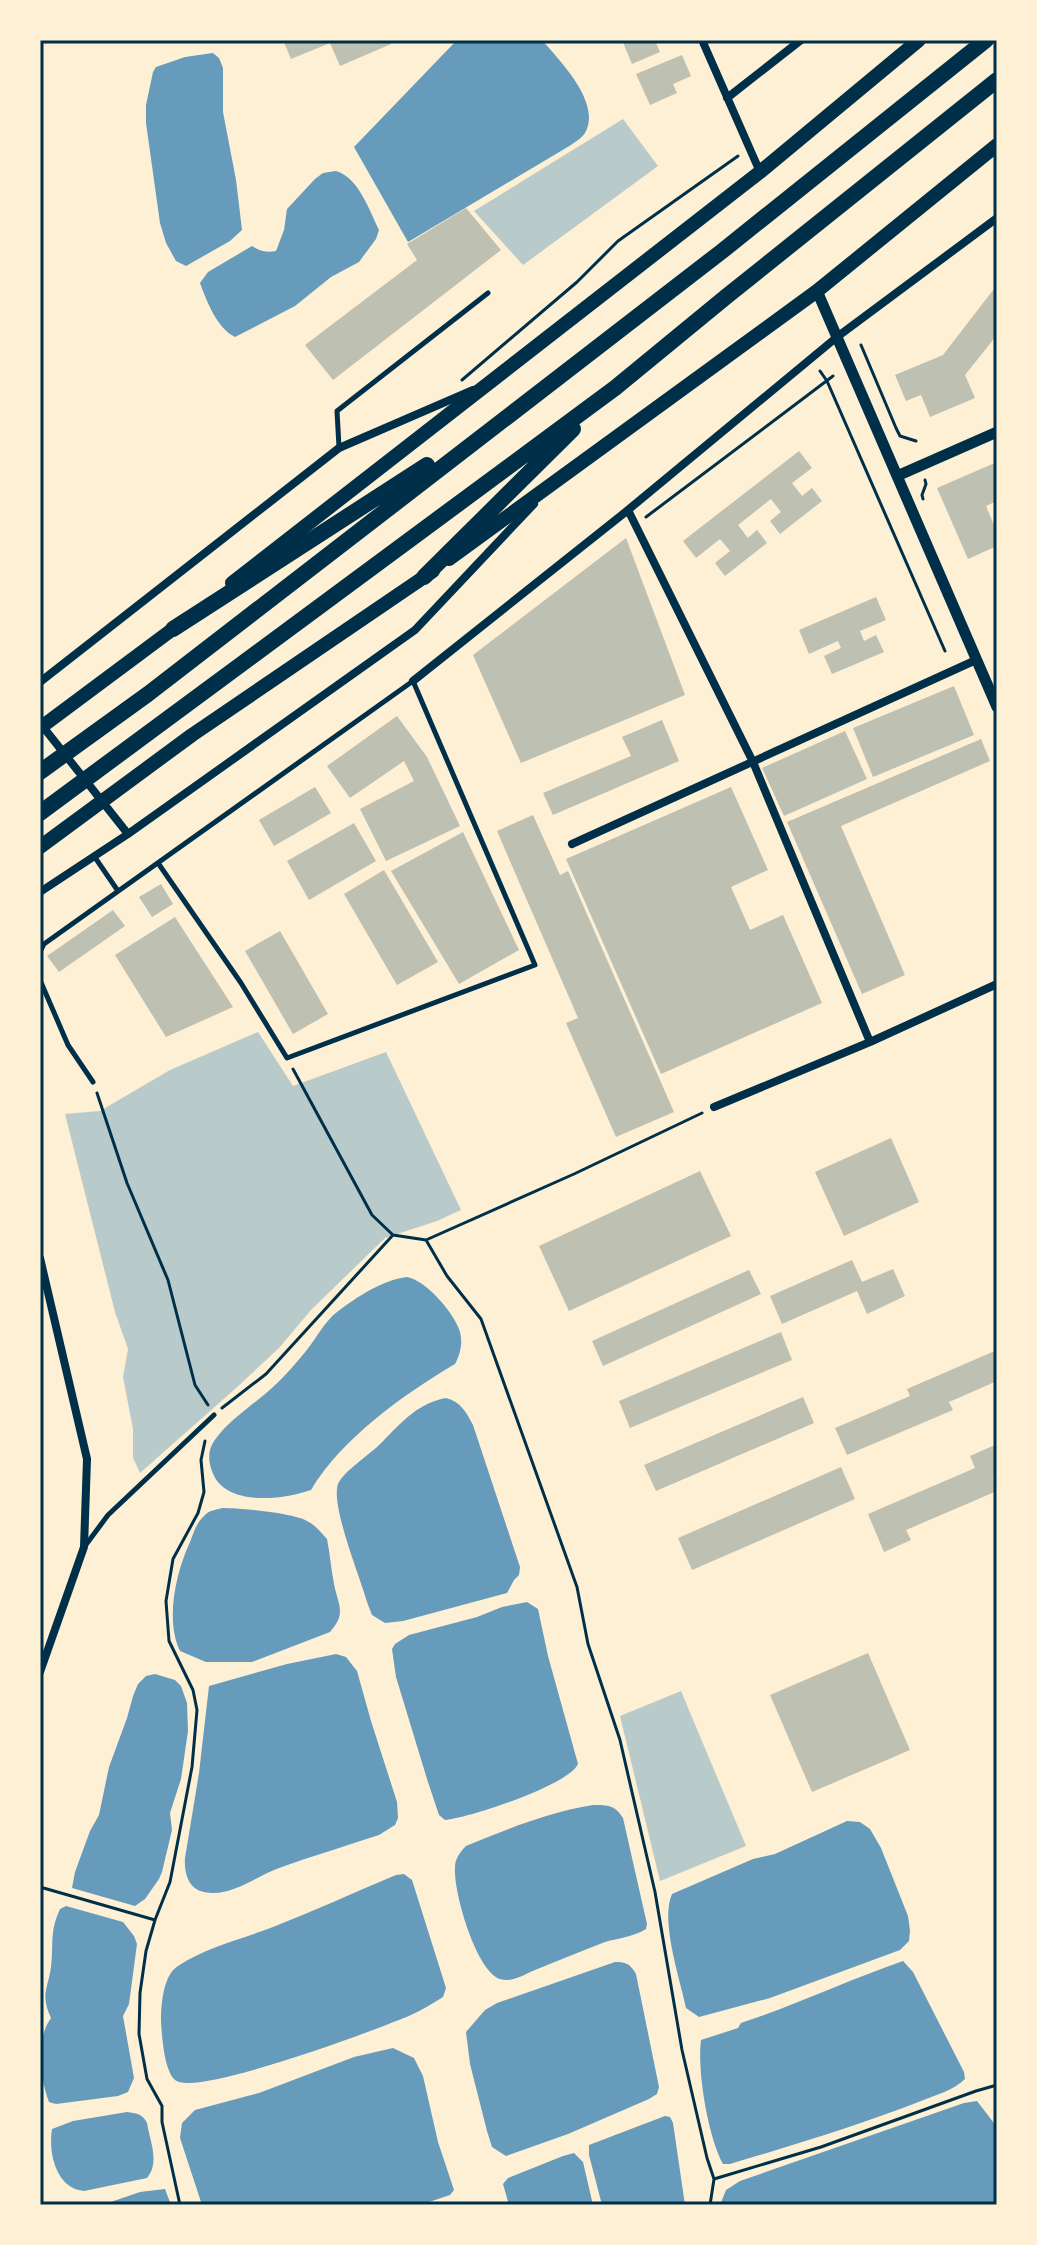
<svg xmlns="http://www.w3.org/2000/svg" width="1037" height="2245" font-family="'Work Sans',sans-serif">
<rect width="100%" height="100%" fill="#fdf0d5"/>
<path fill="#b9caca" d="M623,119L658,166L523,265L474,211Z
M258,1032L293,1086L386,1052L461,1210L437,1221L385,1238L311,1310L279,1348L235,1389L140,1473L133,1458V1429L123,1377L128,1349L115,1312L65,1114L100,1111L170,1070Z
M681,1691L746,1846L660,1881L620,1716Z"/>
<path fill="#669bbc" d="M457,40H542C560,61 602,103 585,133C582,138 575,142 571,145L408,242L354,147Z
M213,53L219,58L223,68V112L236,180L242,230L230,241L186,266L176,261L166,243L160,223L146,123V105L153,72L156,67L185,57Z
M336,171C359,178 369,210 379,230L376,239L359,262L331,277L295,306L235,337C217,328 207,302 200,283L208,272L252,246C260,251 267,253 276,251L284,230L287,209L315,179L323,173Z
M407,1277C426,1280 455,1314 460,1332C463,1343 460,1355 455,1364C404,1394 341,1439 311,1490C282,1500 224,1507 212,1471C209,1463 208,1455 211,1447C221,1425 255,1404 273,1387C285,1376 296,1363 306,1351C316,1339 324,1322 337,1312C357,1297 382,1280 407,1277Z
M446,1398C461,1402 466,1412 473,1425L520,1567L519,1575L514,1580L507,1593L403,1621L385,1623L372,1615L367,1602C361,1579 328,1500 339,1482C347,1468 373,1453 385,1439C404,1420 419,1403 446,1398Z
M222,1508C240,1508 293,1513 307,1521C315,1525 321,1532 327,1539C330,1554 331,1569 334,1584C338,1605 347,1613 330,1632L252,1662H206L180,1651C165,1620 176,1572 190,1542C194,1532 196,1523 205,1515C210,1510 216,1510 222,1508Z
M527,1602L538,1609L548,1656L578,1764C569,1785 469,1818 445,1820L439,1815L427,1779L396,1677L392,1649L395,1644L409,1635L477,1617L502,1607Z
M336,1654L346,1657L357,1671L371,1721L397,1802L398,1818L395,1825L379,1835C346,1846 312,1856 279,1868C256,1876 230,1898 204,1892C188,1889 184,1872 185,1858L199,1773L209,1686L287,1664Z
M155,1674L175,1680L181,1686L187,1703L188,1731L181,1779L170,1813L172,1830L162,1872L159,1879L145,1899L135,1906L72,1888L75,1872L90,1831L99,1815L109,1767L127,1718L133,1696L138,1684L146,1676Z
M593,1805C608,1805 615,1805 623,1818L647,1924L646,1929C633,1937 619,1938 605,1942C581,1951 558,1961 535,1970C525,1974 512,1983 500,1979C476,1971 453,1891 455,1867C455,1859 460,1852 466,1846C508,1829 548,1812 593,1805Z
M847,1821L860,1822L870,1829L881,1848L908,1916L910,1931L909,1941L900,1950L770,1998L699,2017L686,2008C680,1979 660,1921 672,1894L753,1859L775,1854Z
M404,1874L412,1880L446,1988L443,1997C433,2003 422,2010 411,2015C381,2028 195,2098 175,2080C164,2070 162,2036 161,2022C161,2005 163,1975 178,1966C206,1947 242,1939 273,1927C314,1911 355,1892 396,1875Z
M66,1906L123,1922L134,1936L137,1944L129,2004L123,2016L134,2078L128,2092L118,2096L56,2104L49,2102C40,2078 35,2040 51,2018C40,1994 48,1989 51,1967C54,1944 49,1933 60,1909Z
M903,1961L913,1972L964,2072L965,2079C954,2090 936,2095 921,2101C859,2125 794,2145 730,2164H723C708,2137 697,2071 701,2040L738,2028L741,2023C796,2005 848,1980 903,1961Z
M615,1962C627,1962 630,1964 636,1974L659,2087L657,2094L649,2099L568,2134L506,2156L492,2147L487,2131L470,2064L466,2032L485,2010L497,2003Z
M393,2048L414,2058L423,2076L438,2142L454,2190L450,2195L420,2205H202L180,2138L182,2123L195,2110L259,2093L354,2057Z
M977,2101L997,2127V2205H720L726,2190L740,2181L964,2103Z
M127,2112C136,2113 143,2114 147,2123C150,2141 160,2163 147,2178L84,2191C56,2189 48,2152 52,2129L73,2121Z
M665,2116L670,2117L673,2123L685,2205H602L589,2155V2145Z
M574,2153L583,2162L593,2205H509L503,2184L508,2178L563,2156Z
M165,2189L171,2205H102L140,2192Z"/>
<path fill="#bec0b2" d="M283,40H389L391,44L340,66L330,43L291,59Z
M622,40H662L656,43L660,52L632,64Z
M682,55L691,76L673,84L677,93L650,105L636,74Z
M466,208L501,250L333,380L305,345L417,260L407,244Z
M997,285V335L965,375L975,398L930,417L921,395L906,401L895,375L943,355Z
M799,451L812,468L792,483L802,496L812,488L822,501L780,534L770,521L781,512L771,499L738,525L748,538L757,530L767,543L725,576L715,563L730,551L720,539L696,558L683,541Z
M997,462V501L986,506L997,532V546L968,559L937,488Z
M626,538L685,695L521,763L473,655Z
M876,597L886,620L860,631L864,641L876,635L884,652L832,674L824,656L841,648L838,641L809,654L799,630Z
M954,686L974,735L873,777L853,728Z
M397,716L427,757L460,826L386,861L360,809L414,781L404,761L350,798L327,766Z
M662,720L679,761L553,815L543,793L631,756L622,737Z
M845,731L867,779L784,816L762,768Z
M981,739L990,761L841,826L905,975L862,994L787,822Z
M315,787L331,813L274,846L259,820Z
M731,787L768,870L731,887L750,930L783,915L822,1003L661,1074L566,859Z
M533,815L560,875L568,871L674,1112L616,1137L566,1023L578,1018L497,831Z
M354,823L376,861L309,900L287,861Z
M463,832L519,950L459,984L391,871Z
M384,870L438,962L397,985L344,894Z
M161,884L173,904L152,917L139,897Z
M113,910L125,926L59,972L47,956Z
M175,917L233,1007L166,1037L115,955Z
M280,931L328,1014L293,1034L245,951Z
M891,1138L919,1202L844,1236L815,1172Z
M700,1171L731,1236L569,1311L539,1246Z
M852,1260L862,1282L893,1269L905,1296L867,1314L857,1291L782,1324L770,1296Z
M749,1270L761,1294L603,1366L592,1341Z
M781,1332L792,1360L630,1428L619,1401Z
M997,1350V1381L949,1402L953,1410L847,1455L835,1428L910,1396L907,1389Z
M803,1397L814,1423L656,1491L644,1465Z
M997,1444V1477L993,1479L997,1491L906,1530L911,1540L884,1552L868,1514L975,1468L970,1456Z
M841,1467L855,1499L692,1570L678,1538Z
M868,1653L910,1750L812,1792L770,1695Z"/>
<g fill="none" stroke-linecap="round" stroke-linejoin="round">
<path stroke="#003049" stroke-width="3" d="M861,345L896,428L900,436L916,441
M820,371L827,381L945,651
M462,380L577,282L618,241L738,156
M923,499L922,495L926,484L925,480
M646,517L833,376
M293,1069L372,1215L393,1235L426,1240L447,1276L481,1319L577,1587L588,1644L620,1740L655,1892L682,2050L707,2158L714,2179L710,2205
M97,1093L127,1183L168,1280L195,1385L208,1405
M426,1240L574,1174L702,1113
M222,1408L266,1374L393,1235
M40,1887L155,1920
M714,2179L821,2147L976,2091L997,2085
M180,2205L162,2122V2106L147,2079L139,2034L140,1993L146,1951L155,1920L170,1882L192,1767L197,1710L193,1690L169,1641L166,1601L173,1559L198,1513L204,1492L201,1460L205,1441"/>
<path stroke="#003049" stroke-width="5" d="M339,447L337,411L488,293
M94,856L118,891
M40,952L44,944L413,681L535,965L287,1058L241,983L158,863
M40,980L68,1045L93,1082
M85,1546L108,1515L214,1415"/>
<path stroke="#003049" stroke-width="8" d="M702,40L760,172
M727,98L801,40
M628,510L753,762L870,1042
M413,681L628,510L837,337L997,218
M40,682L339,448L473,390
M40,723L128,834
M572,844L976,660
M40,892L128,834L415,630L534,504
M714,1107L870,1042L997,984
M40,1258L87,1459L84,1547L40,1672"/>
<path stroke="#003049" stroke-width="11" d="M817,291L997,707
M897,476L997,432"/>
<path stroke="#003049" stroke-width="14" d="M449,559L817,291L997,145
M232,583L760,172L919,40
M40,728L181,623
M40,847L192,735L433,571"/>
<path stroke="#003049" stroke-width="16" d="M424,577L573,429
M173,629L427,465
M40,772L148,694L721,252L986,40
M40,813L615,388L727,296L997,80"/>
</g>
<rect width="1037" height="2245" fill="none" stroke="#fdf0d5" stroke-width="84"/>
<rect x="42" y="42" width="953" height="2161" fill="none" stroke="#003049" stroke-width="3"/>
</svg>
